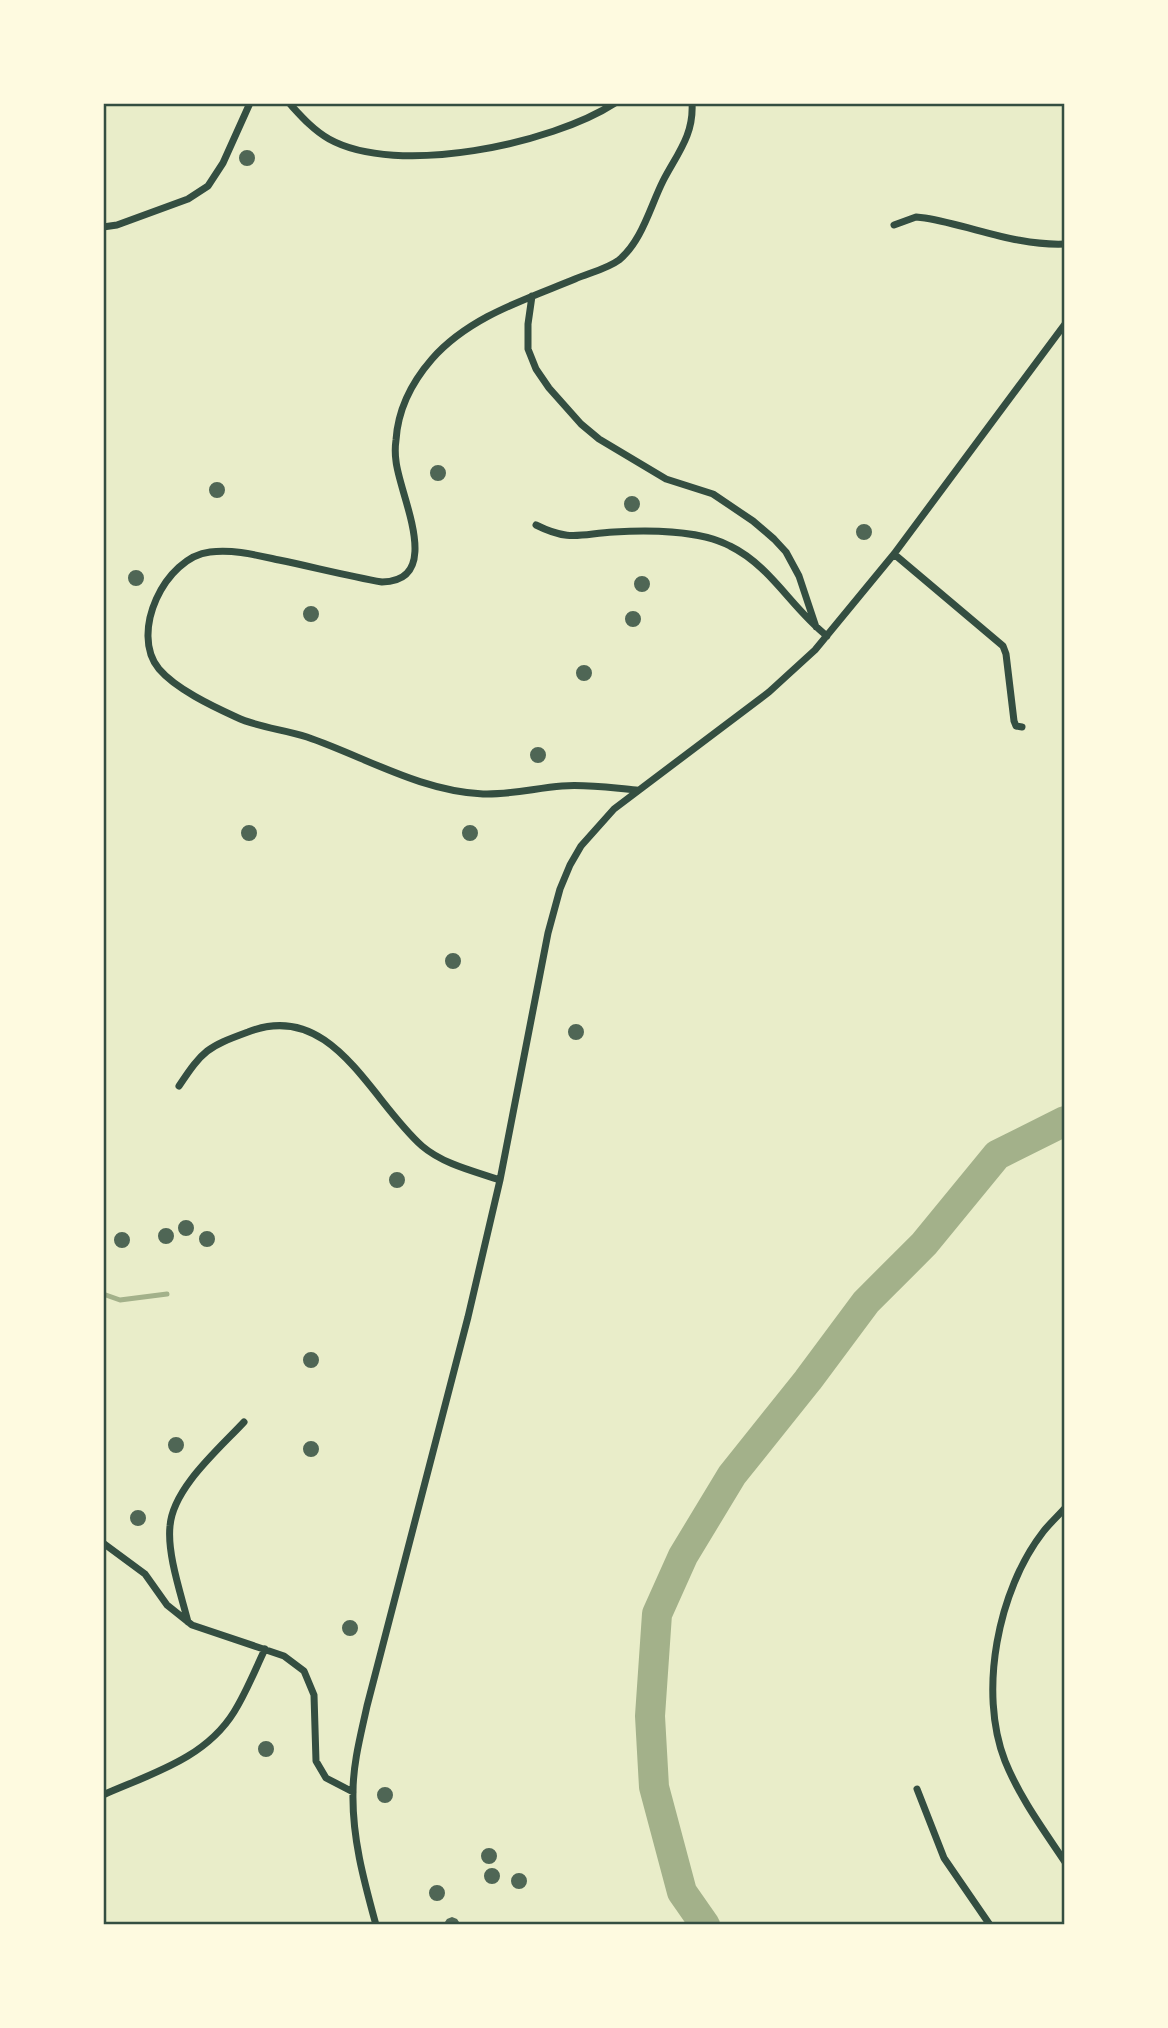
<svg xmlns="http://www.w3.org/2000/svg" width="1168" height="2028" font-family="'Golos Text',sans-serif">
<rect width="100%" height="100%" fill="#e9edc9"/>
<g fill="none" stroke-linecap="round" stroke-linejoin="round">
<path stroke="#a3b18a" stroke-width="5" d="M103,1294L120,1300L167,1294"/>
<path stroke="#a3b18a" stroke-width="30" d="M705,1925L682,1892L654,1787L650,1716L657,1614L683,1556L732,1475L808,1380L866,1302L924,1244L997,1155L1065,1121"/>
</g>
<path fill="#4f6655" d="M239 158a8 8 0 1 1 16 0a8 8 0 1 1-16 0Z
M430 473a8 8 0 1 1 16 0a8 8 0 1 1-16 0Z
M209 490a8 8 0 1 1 16 0a8 8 0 1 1-16 0Z
M624 504a8 8 0 1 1 16 0a8 8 0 1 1-16 0Z
M856 532a8 8 0 1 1 16 0a8 8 0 1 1-16 0Z
M128 578a8 8 0 1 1 16 0a8 8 0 1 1-16 0Z
M634 584a8 8 0 1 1 16 0a8 8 0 1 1-16 0Z
M303 614a8 8 0 1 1 16 0a8 8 0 1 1-16 0Z
M625 619a8 8 0 1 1 16 0a8 8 0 1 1-16 0Z
M576 673a8 8 0 1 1 16 0a8 8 0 1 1-16 0Z
M530 755a8 8 0 1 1 16 0a8 8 0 1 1-16 0Z
M241 833a8 8 0 1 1 16 0a8 8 0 1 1-16 0Z
M462 833a8 8 0 1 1 16 0a8 8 0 1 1-16 0Z
M445 961a8 8 0 1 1 16 0a8 8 0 1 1-16 0Z
M568 1032a8 8 0 1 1 16 0a8 8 0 1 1-16 0Z
M389 1180a8 8 0 1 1 16 0a8 8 0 1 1-16 0Z
M178 1228a8 8 0 1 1 16 0a8 8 0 1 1-16 0Z
M158 1236a8 8 0 1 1 16 0a8 8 0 1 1-16 0Z
M199 1239a8 8 0 1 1 16 0a8 8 0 1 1-16 0Z
M114 1240a8 8 0 1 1 16 0a8 8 0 1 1-16 0Z
M303 1360a8 8 0 1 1 16 0a8 8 0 1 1-16 0Z
M168 1445a8 8 0 1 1 16 0a8 8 0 1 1-16 0Z
M303 1449a8 8 0 1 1 16 0a8 8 0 1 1-16 0Z
M130 1518a8 8 0 1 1 16 0a8 8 0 1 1-16 0Z
M342 1628a8 8 0 1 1 16 0a8 8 0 1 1-16 0Z
M258 1749a8 8 0 1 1 16 0a8 8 0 1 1-16 0Z
M377 1795a8 8 0 1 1 16 0a8 8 0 1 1-16 0Z
M481 1856a8 8 0 1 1 16 0a8 8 0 1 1-16 0Z
M484 1876a8 8 0 1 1 16 0a8 8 0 1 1-16 0Z
M511 1881a8 8 0 1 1 16 0a8 8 0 1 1-16 0Z
M429 1893a8 8 0 1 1 16 0a8 8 0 1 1-16 0Z
M452,1917L457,1919L461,1925H443L447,1919Z"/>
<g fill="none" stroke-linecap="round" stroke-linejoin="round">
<path stroke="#344e41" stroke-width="7" d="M289,103C301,116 313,130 329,139C397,177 552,144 615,103
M894,225L916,217L925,218C973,226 1016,246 1065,244
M103,227L117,225L188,199L208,186L223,163L250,103
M532,296L528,324V349L536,369L549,388L581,424L599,439L666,479L713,494L753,521L774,539L786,552L799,576L816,627
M536,525C570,542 580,534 614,532C647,530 700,530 730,546C771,566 792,609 827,636
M894,554L1003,646L1006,654L1014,721L1016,726L1022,727
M636,790C612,788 587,784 562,786C536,788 510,795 483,794C420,791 365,757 307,737C283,729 259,728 236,717C212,706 176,689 159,669C129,633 165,557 210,552C233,549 256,555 279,560C313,567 348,576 382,582C445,581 399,494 396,461C395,454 395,447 396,440C398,409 412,382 432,359C469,317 524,300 575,279C589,273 607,269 619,260C642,241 650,207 663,181C677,154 694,135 692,103
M179,1086C203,1050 207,1047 248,1032C332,999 370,1100 422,1146C443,1164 473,1171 500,1180
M1065,1508C1058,1516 1049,1524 1043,1532C998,1590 978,1692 1005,1761C1020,1798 1043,1829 1065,1862
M103,1543L145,1574L167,1605L192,1625L284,1656L304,1671L314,1695L316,1761L326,1778L353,1792
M188,1622C181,1594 167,1554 170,1526C173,1488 219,1449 244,1422
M917,1789L944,1858L990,1925
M103,1795C150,1774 205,1759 234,1712C246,1693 255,1670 265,1649
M376,1925C364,1881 352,1838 353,1792C353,1763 361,1734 367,1706L468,1317L500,1180L548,933L560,889L570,865L581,846L614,809L769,692L815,650L894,554L1065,324"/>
</g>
<rect width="1168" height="2028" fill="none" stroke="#fefae0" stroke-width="210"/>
<rect x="105" y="105" width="958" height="1818" fill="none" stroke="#344e41" stroke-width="2.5"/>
</svg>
